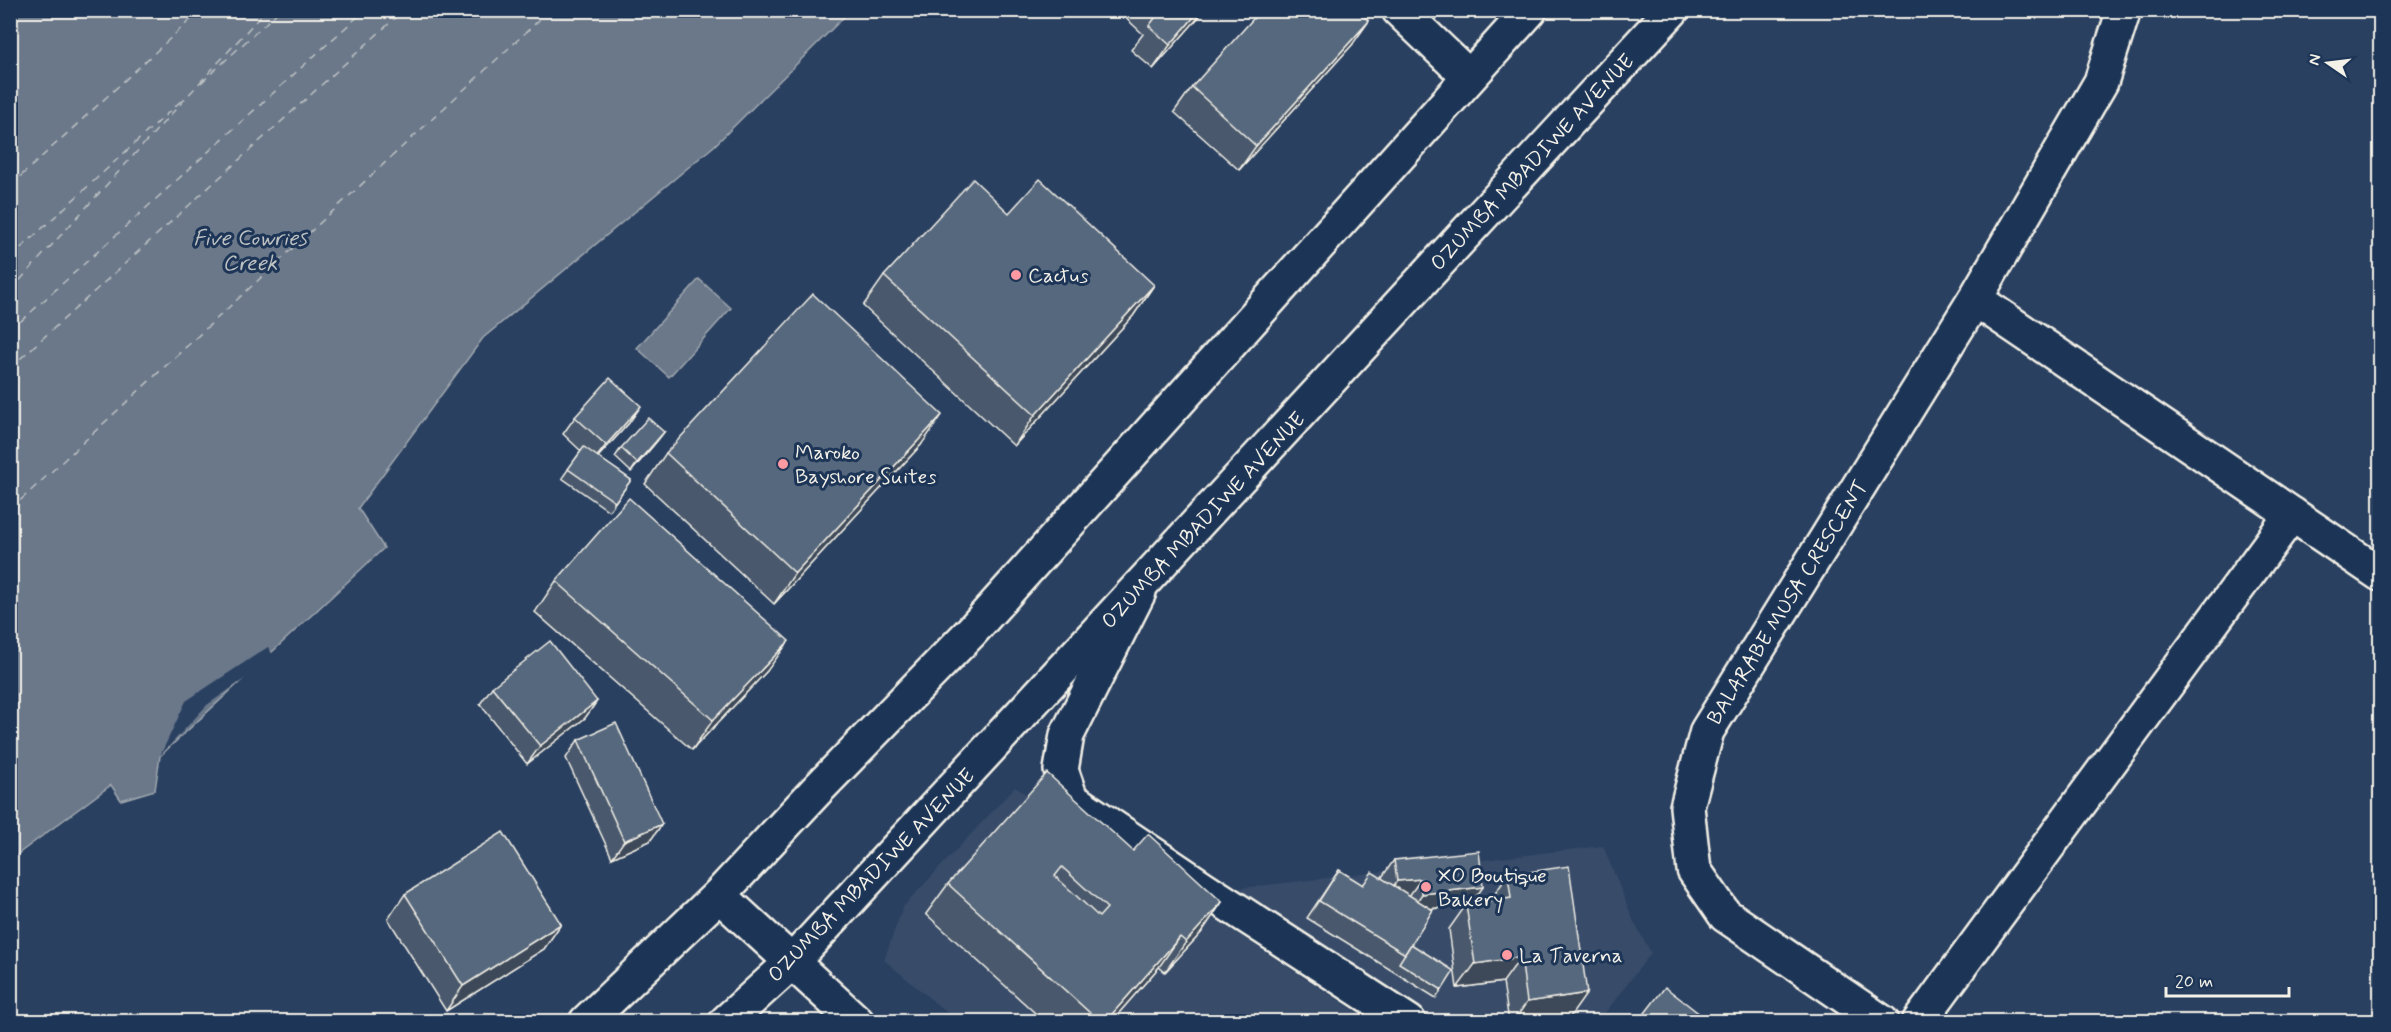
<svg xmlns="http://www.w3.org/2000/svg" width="2391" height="1032" font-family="Mynerve,sans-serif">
<rect width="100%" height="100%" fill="#2a4060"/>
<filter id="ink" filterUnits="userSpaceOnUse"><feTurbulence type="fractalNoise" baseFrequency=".0167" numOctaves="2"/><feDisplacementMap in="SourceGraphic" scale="12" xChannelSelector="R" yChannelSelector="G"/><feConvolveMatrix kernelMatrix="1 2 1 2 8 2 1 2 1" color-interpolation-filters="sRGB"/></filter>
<g filter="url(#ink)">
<path fill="#374c69" d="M1015,787L1370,1021H957L884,960L903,907Z
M1603,846L1634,922L1651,953L1599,1021H1441L1233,889Z"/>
<path fill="#6a788a" stroke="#a1a8b0" stroke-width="1.5" d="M11,11H850L714,146L483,338L358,508L384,548L160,756L155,790L121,800L111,785L11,859Z
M699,279L731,308L669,377L637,348Z"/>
<path fill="#2a4060" d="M268,647L273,655L256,671L207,705L160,756L186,701Z"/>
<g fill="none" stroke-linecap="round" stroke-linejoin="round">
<path stroke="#bdc1c2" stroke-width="1.5" stroke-dasharray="8 6" stroke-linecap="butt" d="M201,83L280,10
M10,186L201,10
M10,258L184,98
M10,291L266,10
M10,331L365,10
M10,368L404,10
M10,510L550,10"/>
<g stroke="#f4f1e8" stroke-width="38">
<path id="minor" d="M1399,10L1469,77
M1975,299L2380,574
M1139,592L1067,735L1061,770L1071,799L1203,888L1409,1022
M719,895L857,1022
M1882,1022L1725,915L1694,870L1687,807L1707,731L1975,299L2101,82L2122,16L2120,10
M1919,1022L2292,514"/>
</g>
<g stroke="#f4f1e8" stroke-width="38">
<path id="highway" d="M586,1022L719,895L817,790L970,633L1530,10
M726,1022L792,962L1672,10"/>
</g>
<use href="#minor" stroke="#1d3557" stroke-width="33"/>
<use href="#highway" stroke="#1d3557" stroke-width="33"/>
</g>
<path fill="#4a596c" stroke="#f4f1e8" stroke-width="1.5" d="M1117,10H1205L1153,69L1131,50L1143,34Z
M1352,45L1239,170L1174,112L1192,87Z
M1009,213L1154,285L1133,316L1014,446L863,306L884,276Z
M575,417L629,423L598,457L631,480L609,511L562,478L581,451L563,434Z
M664,432L657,441L631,472L615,457L621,448Z
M921,445L774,604L645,484L666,453Z
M556,581L767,671L692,750L535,612Z
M492,687L597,701L585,718L527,764L480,704Z
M578,740L662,824L650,841L612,858L566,758Z
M1133,851L1222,902L1201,933L1165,972L1159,967L1111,1022H1045L926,914L948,884Z
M1394,860L1471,904L1491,901V899L1508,875L1570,1017L1541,1022H1509L1503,982L1457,988L1449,929L1466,905L1431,909L1411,944L1442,990L1436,998L1307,918L1339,870L1362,885L1382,879V877Z
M405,894L561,924L544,949L446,1011L388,919Z"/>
<path fill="#3c4858" stroke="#f4f1e8" stroke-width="1.5" d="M1200,10H1205L1153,69L1170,45Z
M1369,21L1352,45L1239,170L1256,146Z
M1154,285L1133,316L1014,446L1035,415Z
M641,406L629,423L593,462L606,445Z
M942,415L921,445L774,604L795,573Z
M664,432L657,441L631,472L637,463Z
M789,641L767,671L692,750L713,720Z
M597,701L585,718L527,764L540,746Z
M662,824L650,841L612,858L624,841Z
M1421,879L1409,896L1385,898L1397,881Z
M1483,887L1471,904L1410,911L1422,894Z
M1222,902L1201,933L1165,972L1186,942Z
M561,924L544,949L446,1011L463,986Z
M1180,937L1159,967L1111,1022H1105Z
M1521,957L1503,982L1457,988L1475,964Z
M1587,993L1570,1017L1541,1022H1513L1527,1002Z"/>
<path fill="#56677d" stroke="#f4f1e8" stroke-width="1.5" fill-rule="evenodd" d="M1161,10H1200L1170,45L1149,26Z
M1261,10H1357L1369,21L1256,146L1192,87Z
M973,179L1009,213L1040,179L1154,285L1035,415L884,276Z
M813,294L942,415L795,573L666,453Z
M610,378L641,406L606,445L575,417Z
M648,418L664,432L637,463L621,448Z
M584,447L631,480L615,502L568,469Z
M629,498L789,641L713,720L556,581Z
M550,641L597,701L540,746L492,687Z
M616,723L662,824L624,841L578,740Z
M1047,773L1133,851L1148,834L1222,902L1186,942L1180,937L1105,1022H1100L948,884ZM1062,867L1107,908L1099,917L1055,876Z
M503,832L561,924L463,986L405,894Z
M1479,851L1483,887L1422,894L1421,879L1397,881L1394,860Z
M1569,866L1587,993L1527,1002L1521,957L1475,964L1466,905L1511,898L1508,875Z
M1339,870L1363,885L1372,872L1433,910L1405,954L1319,901Z
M1411,944L1454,971L1442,990L1399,963Z
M1665,987L1710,1022H1638Z
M1611,1015L1620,1022H1605Z"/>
</g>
<g fill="#ff9aa2" stroke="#1d3557" stroke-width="2">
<circle cx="1016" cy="275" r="6"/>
<circle cx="783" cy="464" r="6"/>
<circle cx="1426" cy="887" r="6"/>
<circle cx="1507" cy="955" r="6"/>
</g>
<g text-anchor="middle" stroke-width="6" stroke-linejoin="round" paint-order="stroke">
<g font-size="21" fill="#f4f1e8" stroke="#1d3557">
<text transform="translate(1532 162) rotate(-47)" y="7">OZUMBA MBADIWE AVENUE</text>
<text transform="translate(1203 520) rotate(-47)" y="7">OZUMBA MBADIWE AVENUE</text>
<text transform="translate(1787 602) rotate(-58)" y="7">BALARABE MUSA CRESCENT</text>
<text transform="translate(871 875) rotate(-46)" y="7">OZUMBA MBADIWE AVENUE</text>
</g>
<g font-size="21" fill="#f4f1e8" stroke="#1d3557" text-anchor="start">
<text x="1028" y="282">Cactus</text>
<text x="795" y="459">Maroko<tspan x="795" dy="24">Bayshore Suites</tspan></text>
<text x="1438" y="882">XO Boutique<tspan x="1438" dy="24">Bakery</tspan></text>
<text x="1519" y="962">La Taverna</text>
</g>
<g font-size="22" font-style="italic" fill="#bdc1c2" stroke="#1d3557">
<text x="250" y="245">Five Cowries<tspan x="250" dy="25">Creek</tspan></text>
</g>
</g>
<rect width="2391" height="1032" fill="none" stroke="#1d3557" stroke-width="36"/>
<rect x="18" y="18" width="2355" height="996" fill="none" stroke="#f4f1e8" stroke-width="2" filter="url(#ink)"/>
<g transform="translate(2328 63) rotate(284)" stroke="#1d3557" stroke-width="4.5" paint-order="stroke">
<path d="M0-4.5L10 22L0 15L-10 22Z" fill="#f4f1e8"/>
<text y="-9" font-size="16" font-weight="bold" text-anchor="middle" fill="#f4f1e8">N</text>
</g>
<path d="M2166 987v9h123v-9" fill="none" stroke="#f4f1e8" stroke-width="3"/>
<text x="2175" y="987" font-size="18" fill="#f4f1e8" stroke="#1d3557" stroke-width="4.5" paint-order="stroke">20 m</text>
</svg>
